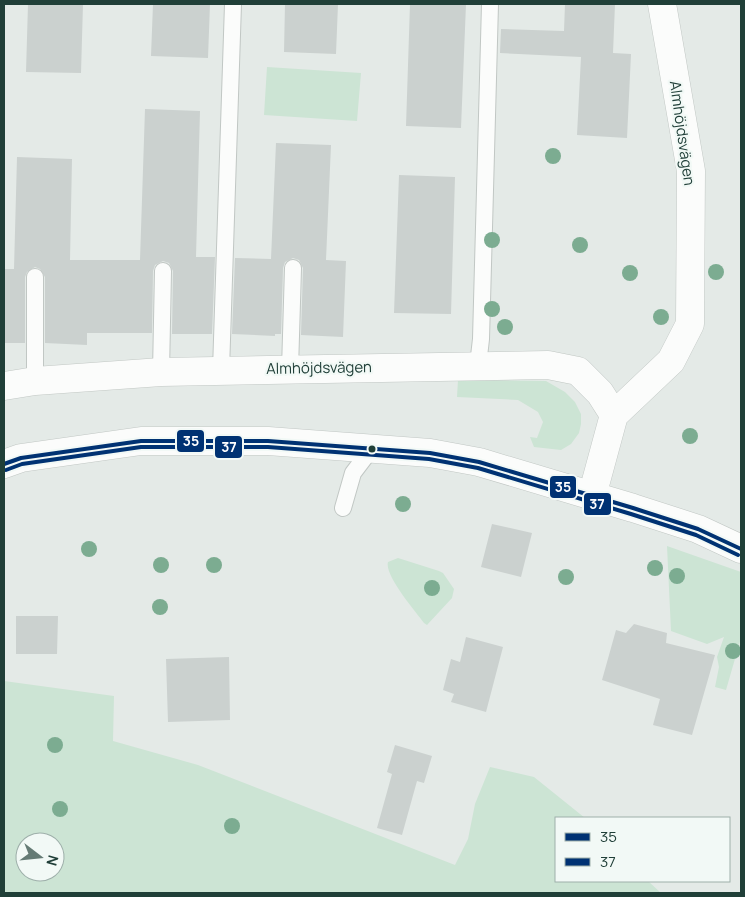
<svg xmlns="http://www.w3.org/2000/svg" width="745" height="897" font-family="Manrope,sans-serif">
<rect width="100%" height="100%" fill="#e4eae7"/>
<path fill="#cce4d4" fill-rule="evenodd" d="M267,67L361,73L357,121L264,115Z
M458,380L546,381L565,392L575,402L581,414V424L579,433L571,444L561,450L534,447L530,437L537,438L543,422L538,412L518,400L457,397Z
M667,546L741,572V638L726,690L715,687L719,667L717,657L724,637L707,644L671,631Z
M398,558L439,571L443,573L454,589L452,598L427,625L424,623C416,612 384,575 388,562Z
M4,681L114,696L113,741L198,765L455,865L468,839L475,804L490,767L534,777L585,818H556V881H648L661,893H4ZM25,842H55V872H25Z"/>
<path fill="#cbd1cf" d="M28,4H83L81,73L26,72Z
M153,4H210L208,58L151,56Z
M285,4H338L336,54L284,52Z
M410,4H466L461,128L406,126Z
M565,4H615L613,53L631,54L627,138L577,135L581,57L500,53L501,29L564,31Z
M145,109L200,111L196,257H215L212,334H172L173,271L169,263L163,261L155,265L153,271L152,333H87V345L45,343V277L40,269L35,267L27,272L25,277V343H4V269H14L17,157L72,159L70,260H140Z
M276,143L331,145L326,260L346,261L343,337L301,335L303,268L299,260L293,258L285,262L283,268L281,334H275V336L232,334L235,258L271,259Z
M399,175L455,177L451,314L394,313Z
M492,524L532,533L521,577L481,567Z
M16,616H58L57,654H16Z
M634,624L667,633L666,643L715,655L692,735L653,725L660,699L602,680L616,630L626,633Z
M466,637L503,647L486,712L451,702L454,694L443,690L451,659L460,662Z
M229,657L230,720L168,722L166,659Z
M395,745L432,756L424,783L417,781L402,835L377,828L392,774L387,772Z"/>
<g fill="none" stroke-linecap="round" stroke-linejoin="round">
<g stroke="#c1c7c4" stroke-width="18">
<path id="service" d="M478,365L481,339L490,4
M290,369L293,268
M221,370L233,4
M161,372L163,271
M35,381V277
M343,508L353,473L372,448"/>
</g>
<g stroke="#c1c7c4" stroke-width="29">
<path id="minor" d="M4,386L35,381L161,372L548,365L578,371L600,393L614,415
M592,496L614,415L671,361L690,324L691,171L662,4"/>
</g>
<g stroke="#c1c7c4" stroke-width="29">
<path id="tertiary" d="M4,464L21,458L141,441H268L430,453L479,462L633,508L698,529L741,549"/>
</g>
<use href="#service" stroke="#fbfcfb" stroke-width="16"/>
<use href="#minor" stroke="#fbfcfb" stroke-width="28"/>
<use href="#tertiary" stroke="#fbfcfb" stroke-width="28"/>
<g stroke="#f2f9f6" stroke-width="8">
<path id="bus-1" d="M4,464L21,458L141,441H268L430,453L479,462L633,508L698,529L741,549"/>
</g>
<g stroke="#f2f9f6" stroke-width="8">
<path id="bus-2" d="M6,470L22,464L141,447H268L429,459L478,468L631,514L696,535L738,555"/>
</g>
<use href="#bus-1" stroke="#003273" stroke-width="4"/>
<use href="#bus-2" stroke="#003273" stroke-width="4"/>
</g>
<g fill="#7cac91">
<circle cx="553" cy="156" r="8"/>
<circle cx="492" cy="240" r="8"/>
<circle cx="580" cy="245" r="8"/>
<circle cx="716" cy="272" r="8"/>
<circle cx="630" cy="273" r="8"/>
<circle cx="492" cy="309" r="8"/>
<circle cx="661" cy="317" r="8"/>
<circle cx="505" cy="327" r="8"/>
<circle cx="690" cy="436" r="8"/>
<circle cx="403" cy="504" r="8"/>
<circle cx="89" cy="549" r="8"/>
<circle cx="161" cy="565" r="8"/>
<circle cx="214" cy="565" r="8"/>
<circle cx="655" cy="568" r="8"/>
<circle cx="677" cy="576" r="8"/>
<circle cx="566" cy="577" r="8"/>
<circle cx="432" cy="588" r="8"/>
<circle cx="160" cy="607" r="8"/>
<circle cx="733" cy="651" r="8"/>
<circle cx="55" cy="745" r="8"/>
<circle cx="60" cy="809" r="8"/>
<circle cx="232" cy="826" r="8"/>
</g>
<circle fill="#203f38" stroke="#f2f9f6" stroke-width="2" cx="372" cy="449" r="4.5"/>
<g text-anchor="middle" stroke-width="4.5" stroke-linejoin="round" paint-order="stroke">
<g font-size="15" fill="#203f38" stroke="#f2f9f6">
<text transform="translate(682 133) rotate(82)" y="5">Almhöjdsvägen</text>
<text transform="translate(319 368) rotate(-1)" y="5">Almhöjdsvägen</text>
</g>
</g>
<g stroke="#f2f9f6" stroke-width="2">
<rect x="176" y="429" width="29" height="24" rx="5" fill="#003273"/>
<rect x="214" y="435" width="29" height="24" rx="5" fill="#003273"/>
<rect x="549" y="475" width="28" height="24" rx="5" fill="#003273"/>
<rect x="583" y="492" width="29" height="24" rx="5" fill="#003273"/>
</g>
<g font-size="14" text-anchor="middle" font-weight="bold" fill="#fff">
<text x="191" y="446">35</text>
<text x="229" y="452">37</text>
<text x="563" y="492">35</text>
<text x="597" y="509">37</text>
</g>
<rect width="745" height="897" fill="none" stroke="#203f38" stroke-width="10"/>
<rect x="555" y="817" width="175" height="65" fill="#f2f9f6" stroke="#9eafaa"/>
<rect x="565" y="833" width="25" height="8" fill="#003273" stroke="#9eafaa"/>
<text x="600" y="842" font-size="15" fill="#203f38">35</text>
<rect x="565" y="858" width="25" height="8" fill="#003273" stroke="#9eafaa"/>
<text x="600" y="867" font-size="15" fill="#203f38">37</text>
<g transform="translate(40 857) rotate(106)"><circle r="24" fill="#f2f9f6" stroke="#9eafaa"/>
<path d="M0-4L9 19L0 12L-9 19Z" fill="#657b75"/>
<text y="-8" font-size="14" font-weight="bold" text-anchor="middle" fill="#203f38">N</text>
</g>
</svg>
